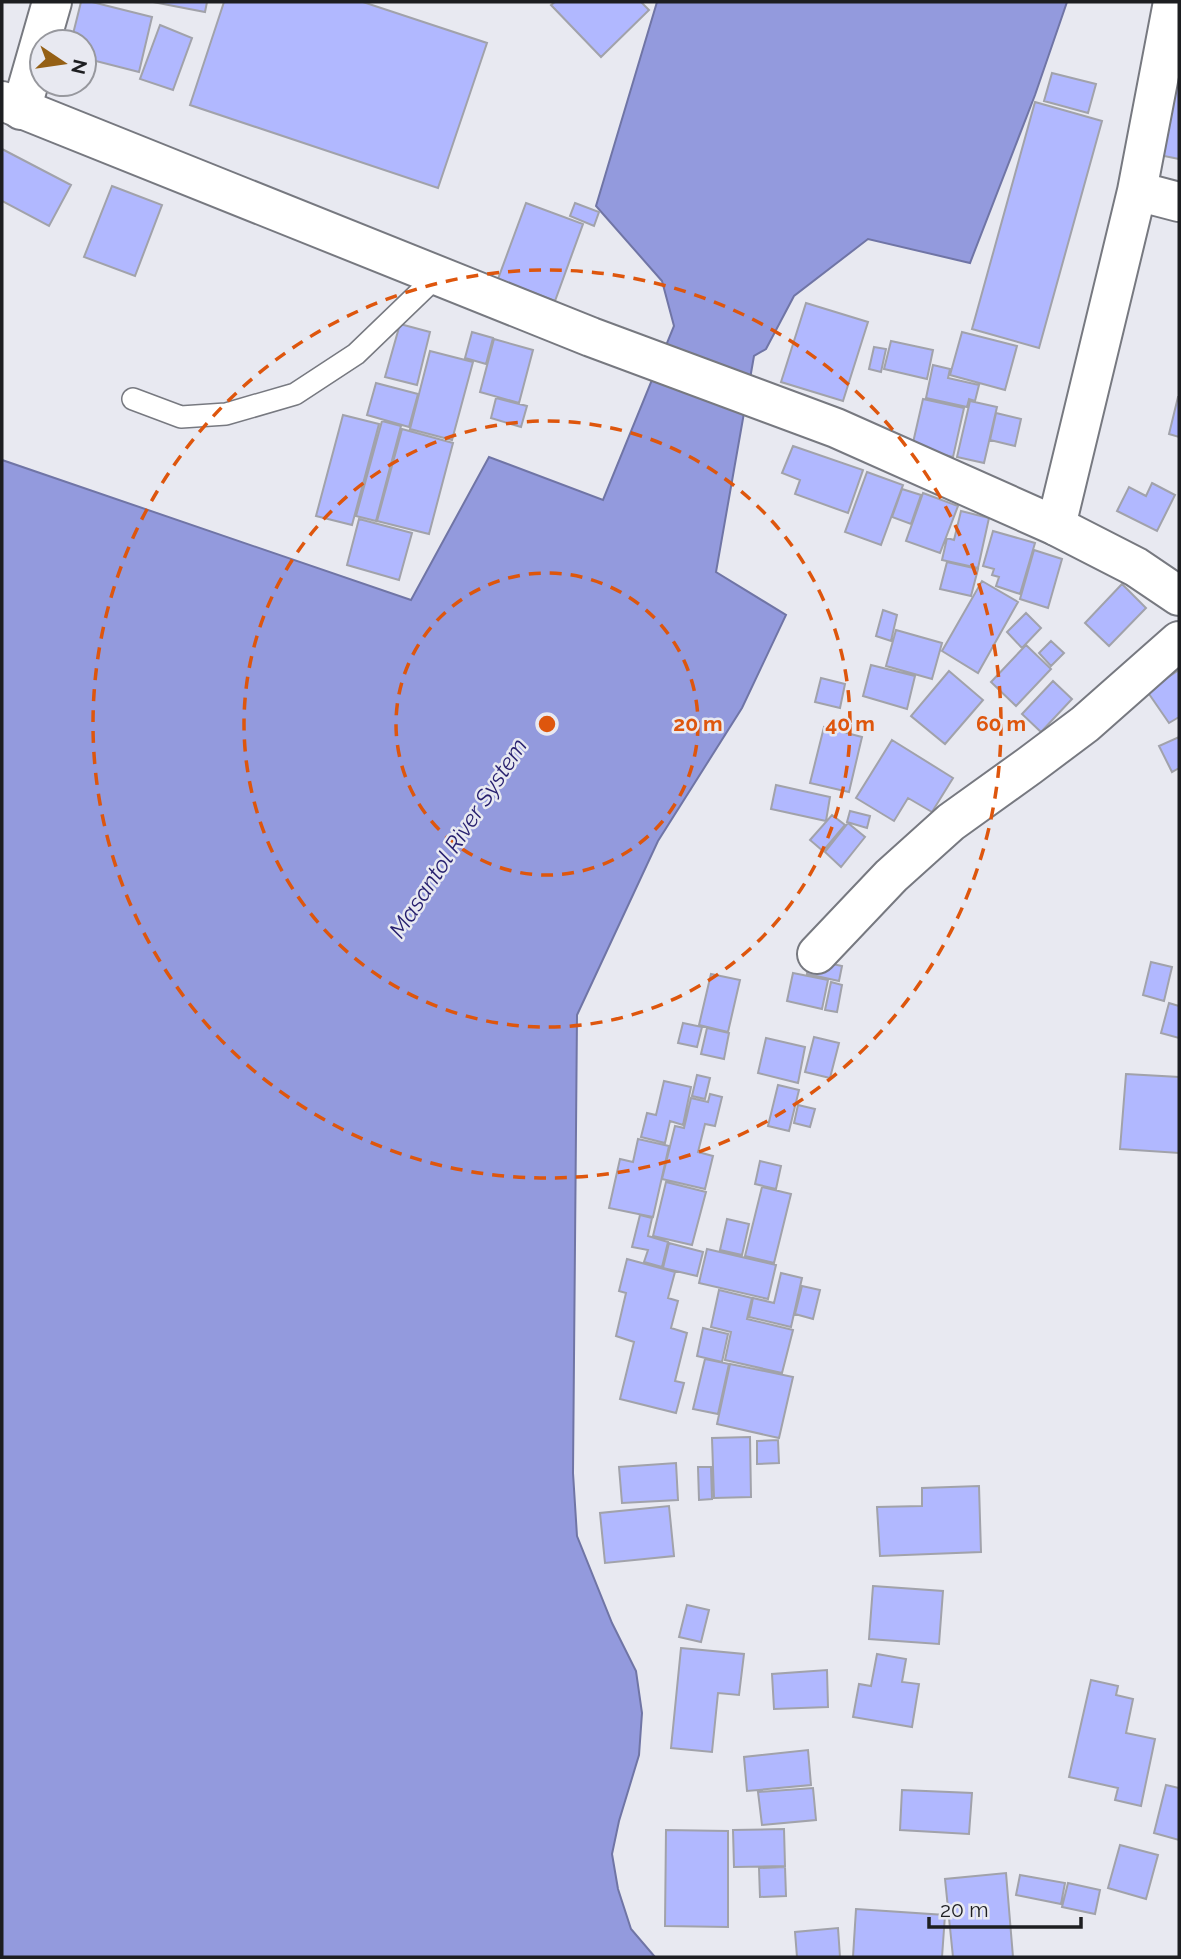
<svg xmlns="http://www.w3.org/2000/svg" width="1181" height="1959" font-family="Raleway,sans-serif">
<rect width="100%" height="100%" fill="#e8e9f1"/>
<path fill="#939add" stroke="#7075a5" stroke-width="2" d="M657,2H1067L1035,95L970,263L868,239L794,296L766,349L754,356L716,572L786,615L742,708L658,841L577,1015L573,1473L577,1536L612,1623L636,1671L642,1713L639,1755L619,1821L612,1854L618,1889L631,1929L655,1957H2V460L411,600L489,457L603,500L674,326L662,281L596,206Z"/>
<path fill="#b1b8ff" stroke="#a1a2aa" stroke-width="2" d="M81,2H92L152,17L139,72L84,58V42H71Z
M153,2H207L205,12Z
M224,2H363L487,43L438,188L190,105Z
M555,2H641L649,10L601,57L551,5Z
M160,25L192,38L173,90L140,79Z
M1179,61V159L1159,155Z
M1052,73L1096,84L1088,113L1044,101Z
M1035,102L1102,121L1039,348L972,329Z
M2,149L71,185L49,226L2,201Z
M112,186L162,205L135,276L84,257Z
M526,203L583,224L555,301L498,279Z
M575,203L599,212L594,226L570,216Z
M806,303L868,322L843,401L781,382Z
M400,324L430,332L417,385L385,377Z
M472,332L493,338L486,364L465,358Z
M962,332L1017,346L1005,390L950,375Z
M494,339L533,350L519,403L480,392Z
M891,341L933,350L927,379L884,369Z
M874,347L886,349L881,372L869,369Z
M430,351L473,362L452,440L410,429Z
M933,365L950,369L948,378L979,385L975,401L969,399L967,407L926,398Z
M376,383L418,394L409,427L367,415Z
M1178,397H1179V437L1169,434Z
M496,398L527,406L521,427L491,418Z
M923,399L964,408L953,457L912,447Z
M970,401L997,407L984,463L957,457Z
M996,413L1021,419L1015,446L990,440Z
M343,415L379,424L352,525L316,516Z
M382,421L401,426L376,521L356,516Z
M402,429L453,443L429,534L377,521Z
M793,446L863,470L848,513L795,494L800,480L782,473Z
M867,472L903,485L881,545L845,532Z
M1152,483L1175,495L1157,531L1117,511L1129,487L1146,496Z
M902,489L921,495L911,524L892,517Z
M923,493L958,506L940,553L906,541Z
M961,511L989,518L978,568L942,560L947,538L954,540Z
M359,519L412,533L399,580L347,565Z
M993,531L1035,543L1020,594L996,586L999,577L992,575L994,569L983,566Z
M1034,550L1062,559L1048,608L1020,599Z
M947,562L978,569L971,596L940,589Z
M982,581L1018,602L978,673L942,651Z
M1122,584L1146,608L1109,646L1085,623Z
M883,610L897,615L891,641L876,636Z
M1026,613L1041,628L1022,648L1007,632Z
M896,630L942,643L932,679L886,666Z
M1051,641L1064,653L1051,666L1039,653Z
M1026,645L1051,669L1016,706L991,682Z
M871,665L915,676L907,709L863,696Z
M1179,670V717L1169,723L1147,691Z
M949,671L983,700L945,744L911,716Z
M821,678L845,684L840,708L815,702Z
M1053,681L1072,699L1041,732L1022,714Z
M824,727L862,737L849,792L810,783Z
M1179,737V768L1172,772L1159,746Z
M892,740L953,778L932,812L908,798L894,821L856,798Z
M776,785L830,797L826,821L771,809Z
M850,811L870,816L867,828L847,822Z
M832,815L845,825L823,851L810,840Z
M848,823L865,837L841,867L825,852Z
M809,959L842,966L839,981L807,974Z
M1151,962L1172,967L1164,1001L1143,995Z
M793,973L828,980L822,1009L787,1001Z
M711,974L740,980L728,1032L699,1025Z
M831,982L842,985L837,1012L825,1010Z
M1169,1003L1179,1006V1038L1161,1033Z
M683,1023L702,1027L697,1047L678,1043Z
M707,1028L729,1033L724,1059L701,1054Z
M814,1037L839,1043L830,1078L805,1072Z
M766,1038L805,1047L798,1083L758,1073Z
M1126,1074L1179,1077V1153L1120,1149Z
M697,1075L710,1078L705,1099L692,1096Z
M664,1081L691,1087L683,1125L670,1121L665,1143L641,1137L647,1113L656,1115Z
M778,1085L799,1090L789,1131L768,1126Z
M710,1094L722,1097L715,1126L705,1124L698,1152L713,1156L705,1189L662,1179L675,1126L684,1128L691,1098L708,1102Z
M798,1105L815,1109L810,1127L794,1123Z
M638,1139L669,1146L653,1217L609,1208L620,1159L633,1162Z
M760,1161L781,1166L776,1189L755,1184Z
M666,1182L706,1192L692,1245L653,1236Z
M762,1187L791,1194L774,1263L745,1256Z
M640,1215L652,1218L648,1236L668,1242L662,1267L644,1262L648,1250L632,1247Z
M727,1219L749,1224L742,1255L720,1250Z
M669,1243L703,1252L697,1276L663,1268Z
M707,1249L776,1265L768,1299L699,1283Z
M627,1259L675,1272L668,1298L678,1301L671,1328L687,1333L675,1381L684,1383L676,1413L620,1399L634,1342L616,1336L626,1293L619,1291Z
M781,1273L802,1278L791,1327L749,1317L753,1298L774,1303Z
M802,1286L820,1290L813,1319L795,1314Z
M719,1290L752,1298L747,1319L793,1330L782,1373L725,1360L731,1332L711,1327Z
M703,1328L728,1334L722,1362L697,1356Z
M705,1359L729,1364L718,1414L693,1409Z
M730,1364L793,1377L779,1438L717,1424Z
M750,1437L751,1497L714,1498L712,1438Z
M778,1440L779,1463L757,1464V1441Z
M676,1463L678,1500L622,1503L619,1467Z
M698,1467H711L712,1499L699,1500Z
M979,1486L981,1552L880,1556L877,1507L922,1506V1488Z
M669,1506L674,1556L605,1563L600,1513Z
M873,1586L943,1591L939,1644L869,1639Z
M687,1605L709,1610L701,1642L679,1637Z
M681,1648L744,1654L739,1695L718,1693L712,1752L671,1748Z
M877,1654L906,1659L902,1682L919,1684L912,1727L853,1717L859,1684L871,1686Z
M827,1670L828,1707L774,1709L772,1674Z
M1091,1680L1118,1686L1116,1695L1133,1699L1126,1733L1155,1739L1141,1806L1115,1800L1118,1788L1069,1777Z
M808,1750L811,1785L747,1791L744,1757Z
M1166,1785L1179,1788V1840L1154,1833Z
M813,1788L816,1820L762,1825L758,1792Z
M902,1790L972,1793L969,1834L900,1830Z
M784,1829L785,1866L734,1867L733,1830Z
M666,1830L728,1831V1927L665,1926Z
M1120,1845L1158,1855L1146,1899L1108,1888Z
M785,1867L786,1896L760,1897L759,1868Z
M1006,1873L1013,1957H953L945,1879Z
M1020,1875L1065,1883L1061,1904L1016,1895Z
M1068,1883L1100,1890L1095,1914L1062,1907Z
M856,1909L945,1915L942,1957H853Z
M838,1928L840,1957H797L795,1932Z"/>
<g fill="none" stroke-linecap="round" stroke-linejoin="round">
<g stroke="#777980" stroke-width="24">
<path id="service" d="M133,399L181,417L226,414L295,394L356,354L437,276"/>
</g>
<g stroke="#777980" stroke-width="42">
<path id="minor" d="M21,110L52,2
M1137,191L1173,2
M1056,526L1137,191L1179,202
M817,954L891,876L951,822L1029,766L1085,724L1179,641"/>
</g>
<g stroke="#777980" stroke-width="42">
<path id="tertiary" d="M2,101L591,337L836,428L1056,526L1136,567L1179,596"/>
</g>
<use href="#service" stroke="#fff" stroke-width="21"/>
<use href="#minor" stroke="#fff" stroke-width="38"/>
<use href="#tertiary" stroke="#fff" stroke-width="38"/>
</g>
<g fill="none" stroke="#de560d" stroke-width="3.5" stroke-dasharray="12 9">
<circle cx="547" cy="724" r="151"/>
<circle cx="547" cy="724" r="303"/>
<circle cx="547" cy="724" r="454"/>
</g>
<g text-anchor="middle" stroke-width="5" stroke-linejoin="round" paint-order="stroke">
<g font-size="23" font-style="italic" fill="#261f6e" stroke="#e8e9f1">
<text transform="translate(458 838) rotate(-57)" y="8">Masantol River System</text>
</g>
</g>
<circle cx="547" cy="724" r="10" fill="#de560d" stroke="#e8e9f1" stroke-width="3.5"/>
<g font-size="21" text-anchor="middle" font-weight="bold" fill="#de560d" stroke="#e8e9f1" stroke-width="5" stroke-linejoin="round" paint-order="stroke">
<text x="698" y="731">20 m</text>
<text x="850" y="731">40 m</text>
<text x="1001" y="731">60 m</text>
</g>
<rect width="1181" height="1959" fill="none" stroke="#1d1e21" stroke-width="7"/>
<g transform="translate(63 63) rotate(103)"><circle r="33" fill="#e8e9f1" stroke="#97989e" stroke-width="2"/>
<path d="M0-5L12 26L0 18L-12 26Z" fill="#956015"/>
<text y="-10" font-size="19" font-weight="bold" text-anchor="middle" fill="#1d1e21">N</text>
</g>
<path d="M929 1917v10h152v-10" fill="none" stroke="#1d1e21" stroke-width="3.5"/>
<text x="940" y="1917" font-size="21" fill="#1d1e21" stroke="#e8e9f1" stroke-width="5" paint-order="stroke">20 m</text>
</svg>
